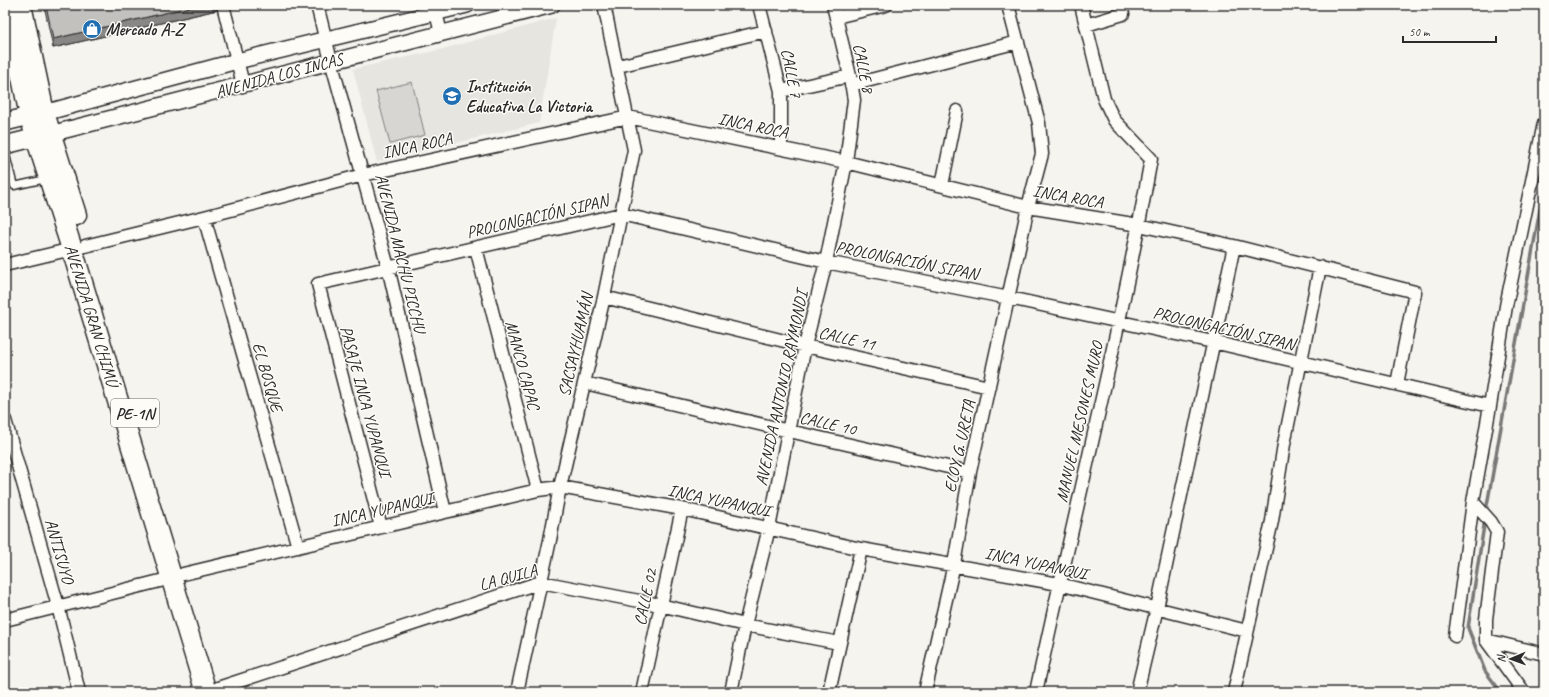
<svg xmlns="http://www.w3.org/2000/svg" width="1549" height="697" font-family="Caveat,sans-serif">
<rect width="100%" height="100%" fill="#f5f4ef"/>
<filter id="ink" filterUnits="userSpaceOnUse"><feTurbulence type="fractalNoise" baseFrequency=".025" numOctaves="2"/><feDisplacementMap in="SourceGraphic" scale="8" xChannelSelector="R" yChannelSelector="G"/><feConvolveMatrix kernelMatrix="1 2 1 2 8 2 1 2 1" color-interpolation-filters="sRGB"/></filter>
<g filter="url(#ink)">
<path fill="#e6e5e0" d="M556,18L539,123L377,162L353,69L439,50Z"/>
<path fill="#d7d6d2" stroke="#81807e" d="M412,82L425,135L390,144L376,91Z"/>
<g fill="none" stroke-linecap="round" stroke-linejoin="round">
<path stroke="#797877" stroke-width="3.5" d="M1486,511L1544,187
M1485,519L1468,628L1485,671L1501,692"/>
<g stroke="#2b2b2b" stroke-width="9">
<path id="service" d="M5,151L14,186L46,179"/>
</g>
<g stroke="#2b2b2b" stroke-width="15">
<path id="minor" d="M223,5L243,84
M317,5L331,61L388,267L445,512
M434,5L441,33
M759,5L781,91V148
M836,17L886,5
M1086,25L1123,14
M618,66L766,31
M851,85L1018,42
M781,91L850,76
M942,185L957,111
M204,217L298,547
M85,246L204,217L363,175L628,117L846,162L1028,207L1139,225L1234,246L1415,292L1397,384
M476,248L538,490
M5,265L72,249
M604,297L805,346L989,387
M585,383L789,431L970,472
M5,420L58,606L79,692
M1473,502L1491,522L1497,532L1486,619V640L1524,692
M381,527L318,284L621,214L826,262L1009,298L1213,342L1490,406
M183,574L538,490L560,487L682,509L861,549L1059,584L1247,631
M5,620L172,578
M1455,636L1473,502L1490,406L1506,306L1544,123
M1486,640L1544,654
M218,688L541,582L660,605L745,625L839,643
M517,692L550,540L560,487L604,297L634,150L604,5
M642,692L682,509
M731,692L745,625L769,528L805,346L826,262L846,162L854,100L850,76L833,5
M829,692L861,549
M925,692L954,564L970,472L1028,207L1042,154L1039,123L1008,5
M1036,692C1074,514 1119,338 1151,159L1114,120L1104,99L1081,5
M1137,692L1157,608L1234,246
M1234,692L1272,521L1284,444L1320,267"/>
</g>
<g stroke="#2b2b2b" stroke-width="18">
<path id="tertiary" d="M44,113L237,61L467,5
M50,134L552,5"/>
</g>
<g stroke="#2b2b2b" stroke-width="20">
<path id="secondary" d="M5,122L42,113
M5,145L49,134"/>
</g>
<g stroke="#2b2b2b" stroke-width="23">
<path id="trunk" d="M7,5L30,116L36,137L72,249L206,692
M21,5L44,113L76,215"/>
</g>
<use href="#service" stroke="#fdfcf7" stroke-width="6"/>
<use href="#minor" stroke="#fdfcf7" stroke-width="12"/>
<use href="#tertiary" stroke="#fdfcf7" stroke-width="15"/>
<use href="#secondary" stroke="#fdfcf7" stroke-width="17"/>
<use href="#trunk" stroke="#fdfcf7" stroke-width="20"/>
</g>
<path fill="#a7a6a3" stroke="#2b2b2b" d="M44,5H217V10L53,48Z"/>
<path fill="#888785" stroke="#2b2b2b" d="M199,5H217V10L53,48V39Z"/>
<path fill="#c2c1be" stroke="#2b2b2b" d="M46,5H199L53,39Z"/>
</g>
<defs>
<g id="shop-disc" transform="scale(1)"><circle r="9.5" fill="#1f6fb2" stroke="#fdfcf7"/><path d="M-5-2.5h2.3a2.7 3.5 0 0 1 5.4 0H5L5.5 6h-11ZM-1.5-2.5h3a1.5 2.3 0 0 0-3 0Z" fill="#fff"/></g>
<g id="school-disc" transform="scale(1)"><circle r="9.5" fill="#1f6fb2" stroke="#fdfcf7"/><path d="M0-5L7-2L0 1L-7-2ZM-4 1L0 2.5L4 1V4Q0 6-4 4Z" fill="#fff"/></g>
</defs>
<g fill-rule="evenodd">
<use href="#shop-disc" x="92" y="29"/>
<use href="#school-disc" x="452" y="96"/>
</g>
<g text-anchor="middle" stroke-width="3" stroke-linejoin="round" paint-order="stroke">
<rect fill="#fdfcf7" stroke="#6a6a68" stroke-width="1" x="111" y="399" width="48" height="28" rx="3"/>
<g font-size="16" font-weight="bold" fill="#2b2b2b">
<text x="135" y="419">PE-1N</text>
</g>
<g font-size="17" font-weight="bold" fill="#2b2b2b" stroke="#fdfcf7" text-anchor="start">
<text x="106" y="35">Mercado A-Z</text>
<text x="466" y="92">Institución<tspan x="466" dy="20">Educativa La Victoria</tspan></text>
</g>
<g font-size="17" fill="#2b2b2b" stroke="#fdfcf7">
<text transform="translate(864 68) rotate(79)" y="6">CALLE 8</text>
<text transform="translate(792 73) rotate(79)" y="6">CALLE 7</text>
<text transform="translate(279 75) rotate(-15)" y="6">AVENIDA LOS INCAS</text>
<text transform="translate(753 125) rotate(12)" y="6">INCA ROCA</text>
<text transform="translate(417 145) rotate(-12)" y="6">INCA ROCA</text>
<text transform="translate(1068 196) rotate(10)" y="6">INCA ROCA</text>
<text transform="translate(537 216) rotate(-13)" y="6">PROLONGACIÓN SIPAN</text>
<text transform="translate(401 253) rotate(76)" y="6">AVENIDA MACHU PICCHU</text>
<text transform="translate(907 260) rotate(11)" y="6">PROLONGACIÓN SIPAN</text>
<text transform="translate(92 315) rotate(73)" y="6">AVENIDA GRAN CHIMÚ</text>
<text transform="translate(1224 328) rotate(13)" y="6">PROLONGACIÓN SIPAN</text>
<text transform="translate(847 338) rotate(13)" y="6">CALLE 11</text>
<text transform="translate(575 345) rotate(-77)" y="6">SACSAYHUAMÁN</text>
<text transform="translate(523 365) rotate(75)" y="6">MANCO CAPAC</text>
<text transform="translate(268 377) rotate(74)" y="6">EL BOSQUE</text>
<text transform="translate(781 388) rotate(-78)" y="6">AVENIDA ANTONIO RAYMONDI</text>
<text transform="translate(366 401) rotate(75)" y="6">PASAJE INCA YUPANQUI</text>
<text transform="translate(1079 422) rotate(-77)" y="6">MANUEL MESONES MURO</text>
<text transform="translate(828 423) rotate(13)" y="6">CALLE 10</text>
<text transform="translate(959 446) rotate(-78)" y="6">ELOY G. URETA</text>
<text transform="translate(719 500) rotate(12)" y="6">INCA YUPANQUI</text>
<text transform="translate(382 509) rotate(-13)" y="6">INCA YUPANQUI</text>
<text transform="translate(60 551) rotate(74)" y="6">ANTISUYO</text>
<text transform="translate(1036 563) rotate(12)" y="6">INCA YUPANQUI</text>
<text transform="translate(508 577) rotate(-15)" y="6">LA QUILA</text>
<text transform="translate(645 597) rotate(-78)" y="6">CALLE 02</text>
</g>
</g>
<rect width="1549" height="697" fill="none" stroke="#fdfcf7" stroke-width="20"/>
<rect x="10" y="10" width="1529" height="677" fill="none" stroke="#2b2b2b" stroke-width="1.5" filter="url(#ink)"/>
<g transform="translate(1511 659) rotate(268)" stroke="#fdfcf7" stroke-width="3" paint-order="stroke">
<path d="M0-3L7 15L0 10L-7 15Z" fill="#2b2b2b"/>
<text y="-6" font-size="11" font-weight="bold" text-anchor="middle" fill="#2b2b2b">N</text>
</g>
<path d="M1403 36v6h93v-6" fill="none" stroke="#2b2b2b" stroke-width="2"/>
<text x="1409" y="36" font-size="12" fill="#2b2b2b" stroke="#fdfcf7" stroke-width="3" paint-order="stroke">50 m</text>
</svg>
